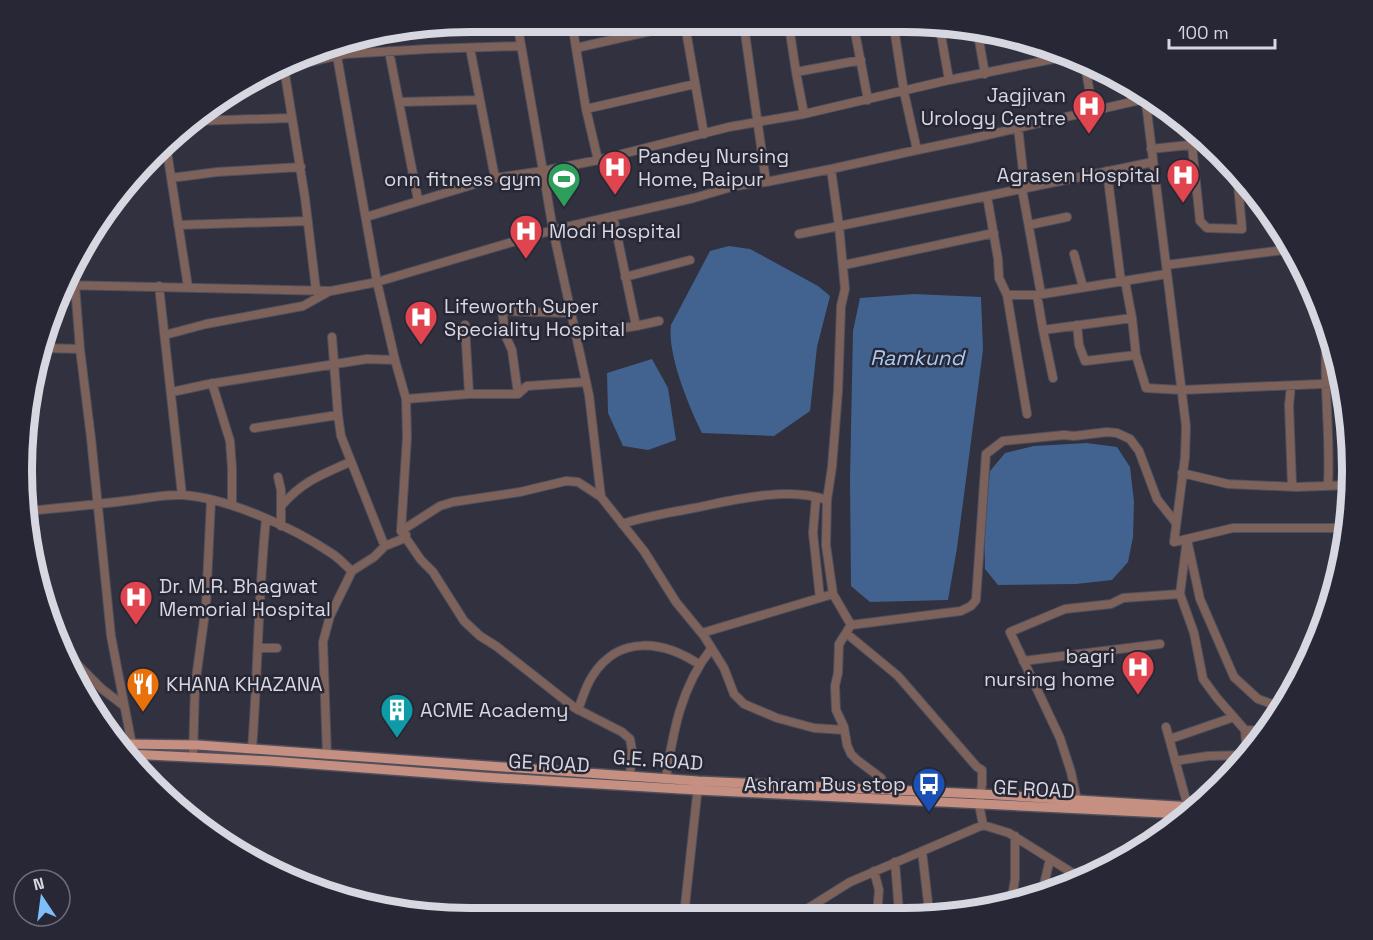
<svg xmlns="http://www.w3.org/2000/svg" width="1373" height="940" font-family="'Space Grotesk',sans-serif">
<rect width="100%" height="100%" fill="#31313f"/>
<path fill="#42638f" d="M729,246L750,249L818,286L830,296L817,347L810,411L774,436L702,433C689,407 667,354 671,325L710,251Z
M914,294L981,297L983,350L957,548L948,600L870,602L851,586L850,479L853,331L860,298Z
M652,359L668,388L676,440L648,450L623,446L608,413L607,373Z
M1087,443L1117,447L1130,467L1134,502L1133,537L1128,562L1112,580L1076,584L998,585L985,569L984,525L990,471L1005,453L1034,446Z"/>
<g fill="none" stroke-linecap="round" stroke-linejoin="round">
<g stroke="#4f4f5c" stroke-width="10">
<path id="minor" d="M517,22L543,171L598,160
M572,23L576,48
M682,24L576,48L586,109L598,160L729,127L804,114L949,80L1063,57
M685,25L704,134
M744,26L766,182L831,169L917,150L904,92L894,28
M789,26L796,72L861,60
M854,27L868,100
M940,29L949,80
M977,29L985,74
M790,31L809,27
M979,41L1005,35
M335,45L377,282L395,360
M470,48L495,178
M389,51L418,200
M1085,65L1093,111
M286,67L345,54L428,49L520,46
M284,68L305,198L316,290
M796,72L804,114
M1145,95L1186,426L1185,457L1174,542L1233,528H1346
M399,102L480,100
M586,109L695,84
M193,121L291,118
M1018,127L1025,189
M166,145L188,287
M1192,145L1200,221L1207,228L1242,229L1237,172
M1151,149L1208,143
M917,150L970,139L1149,98
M831,169L839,226L987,196
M1107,171L1121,282
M171,178L217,172L301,167
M1022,189L1041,294
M366,217L495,178L543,171L553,230L589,395L601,497
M178,225L308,221
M1029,225L1067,217
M799,234L839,226L845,289L841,306L838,391L832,467L827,500L826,545L833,594L851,625L839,644L838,673L835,686L836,710L844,727L847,745L851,754L857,760L881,778L890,793
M1074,254L1083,287
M844,265L994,233
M1166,265L1292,249
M625,277L690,260
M63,285L331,291L377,282L553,230L694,198L735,186L766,182
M75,285L80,349L91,438L111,636L133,750
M159,286L182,495
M1007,295H1037L1167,274
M1037,295L1043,330L1132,318
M1077,325L1079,345L1085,361L1136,355L1132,318L1125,281
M636,326L659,321
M1327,327C1322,380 1331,432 1328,485
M1043,330L1053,378
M165,335L206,324L303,306L330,291
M576,335L636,326L613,216
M332,337L338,415L341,436L383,542
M42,348L80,349
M1136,355L1146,388L1182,390L1343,383
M212,383L230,441L232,468V505
M1291,386L1289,405L1292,485
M172,392L209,384L367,359L395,360L406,399L407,437L401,531
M469,394H518L527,386L586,382
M518,394L512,350L506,337L502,311L571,313
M406,399L469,394L465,325
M1027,414L1007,295L999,278L998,259L987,196L1153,162
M254,428L338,415
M1182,473L1228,484L1296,487L1351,485
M278,477L281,490V526
M816,497L813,533L820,598
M282,505C303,481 321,475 350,462
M28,511C60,508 92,505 124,501C144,499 163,494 183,495C228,498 294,528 331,553C339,558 345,565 352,571
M622,524C646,516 669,513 694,508C734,500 787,486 827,500
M1188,544L1200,599L1234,677L1258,699L1283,708
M1180,594L1194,633L1203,679L1217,698L1245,730L1267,731
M851,625L961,611L971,606L976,600L986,454L1003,441L1064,435L1074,436L1107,432L1117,433L1130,439L1139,451L1157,499L1176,523
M702,633L833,594
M846,633L898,676L977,767L982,770V784L979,804L983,825
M60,647L102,689L123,705
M258,648H277
M1023,661L1160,644
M578,710C582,699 586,685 593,675C620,634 664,641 700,665
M1166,727L1188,807
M1245,730L1247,755
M1170,739L1234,717
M252,749C258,673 258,596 266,519
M327,755L323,642L330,616L352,571L374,557L385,546L405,538L406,535
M193,756L195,686L206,605L211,500
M1175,761L1208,756L1247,755
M630,776L632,750L630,739L622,732L575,708L496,646L480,636L464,621L433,572L421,560L401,531L440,506L453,502L520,492L566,481L578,482L601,497L644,551L676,602L704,636L724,668L734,694L744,704L777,718L814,728L844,730
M666,778C673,732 681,687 711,649
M1077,800L1071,772L1060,738L1010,632L1065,609L1111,604L1123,598L1180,594L1187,539
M922,851L929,911
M895,862L899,912
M874,871L879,890L878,902L879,912
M1042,893L1050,859
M1011,903L1015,879V836
M799,914L850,882L983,825L1009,833L1082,879
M684,915L698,786"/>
</g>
<g stroke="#4f4f5c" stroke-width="12">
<path id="major" d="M121,744L198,745L698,781L980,794L1193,807
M128,754L271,761L483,777L697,790L1184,814"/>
</g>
<use href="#minor" stroke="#7c625b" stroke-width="8"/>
<use href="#major" stroke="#c58f81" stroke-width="9"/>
</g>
<defs>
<g id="hospital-pin" transform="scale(1.725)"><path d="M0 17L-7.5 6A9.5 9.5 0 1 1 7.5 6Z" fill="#e0444e" stroke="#272735"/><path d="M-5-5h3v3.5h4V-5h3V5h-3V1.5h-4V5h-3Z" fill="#fff"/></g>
<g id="stadium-pin" transform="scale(1.725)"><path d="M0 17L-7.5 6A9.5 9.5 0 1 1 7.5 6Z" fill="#2e9e5b" stroke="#272735"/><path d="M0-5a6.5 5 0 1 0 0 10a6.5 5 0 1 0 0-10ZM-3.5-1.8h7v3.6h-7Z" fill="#fff"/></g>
<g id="restaurant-pin" transform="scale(1.725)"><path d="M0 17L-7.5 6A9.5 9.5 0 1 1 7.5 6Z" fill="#e8710a" stroke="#272735"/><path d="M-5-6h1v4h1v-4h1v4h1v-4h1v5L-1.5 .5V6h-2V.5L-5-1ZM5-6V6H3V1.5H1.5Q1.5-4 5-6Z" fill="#fff"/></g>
<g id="building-pin" transform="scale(1.725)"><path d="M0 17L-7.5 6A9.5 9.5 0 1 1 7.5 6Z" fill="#0f9aa8" stroke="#272735"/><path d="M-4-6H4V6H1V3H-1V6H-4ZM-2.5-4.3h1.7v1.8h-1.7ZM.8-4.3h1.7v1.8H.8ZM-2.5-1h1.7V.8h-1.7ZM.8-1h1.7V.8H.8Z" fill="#fff"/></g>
<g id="bus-pin" transform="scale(1.725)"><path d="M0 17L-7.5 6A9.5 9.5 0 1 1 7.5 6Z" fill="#1a4fb4" stroke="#272735"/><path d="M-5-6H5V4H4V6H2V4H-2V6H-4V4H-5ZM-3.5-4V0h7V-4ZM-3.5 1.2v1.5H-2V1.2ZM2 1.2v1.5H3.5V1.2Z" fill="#fff"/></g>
</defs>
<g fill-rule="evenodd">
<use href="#hospital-pin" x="1089" y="106"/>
<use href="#hospital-pin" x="615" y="167"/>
<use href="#hospital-pin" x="1183" y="175"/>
<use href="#stadium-pin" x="564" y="179"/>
<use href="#hospital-pin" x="526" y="231"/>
<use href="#hospital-pin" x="421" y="317"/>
<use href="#hospital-pin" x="136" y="597"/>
<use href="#hospital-pin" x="1138" y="667"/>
<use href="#restaurant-pin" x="143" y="684"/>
<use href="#building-pin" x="397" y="710"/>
<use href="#bus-pin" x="929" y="784"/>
</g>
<g text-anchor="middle" stroke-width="5" stroke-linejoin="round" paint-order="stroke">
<g font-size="20" fill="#d7d7e1" stroke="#272735" text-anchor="start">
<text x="1066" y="102" text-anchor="end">Jagjivan<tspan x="1066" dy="23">Urology Centre</tspan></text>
<text x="638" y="163">Pandey Nursing<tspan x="638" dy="23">Home, Raipur</tspan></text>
<text x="1160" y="182" text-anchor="end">Agrasen Hospital</text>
<text x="541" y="186" text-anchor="end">onn fitness gym</text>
<text x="549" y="238">Modi Hospital</text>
<text x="444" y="313">Lifeworth Super<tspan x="444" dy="23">Speciality Hospital</tspan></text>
<text x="159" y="593">Dr. M.R. Bhagwat<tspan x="159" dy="23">Memorial Hospital</tspan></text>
<text x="1115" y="663" text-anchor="end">bagri<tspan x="1115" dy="23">nursing home</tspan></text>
<text x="166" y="691">KHANA KHAZANA</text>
<text x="420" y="717">ACME Academy</text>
<text x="906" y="791" text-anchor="end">Ashram Bus stop</text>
</g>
<g font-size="20" fill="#d7d7e1" stroke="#272735">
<text transform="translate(658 760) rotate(4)" y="7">G.E. ROAD</text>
<text transform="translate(549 763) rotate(3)" y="7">GE ROAD</text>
<text transform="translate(1034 789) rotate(3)" y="7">GE ROAD</text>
</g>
<g font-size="21" font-style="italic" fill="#aac9f2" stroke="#272735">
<text x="917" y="365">Ramkund</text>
</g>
</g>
<path d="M0 0H1373V940H0ZM470 32H904A438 438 0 0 1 1342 470V470A438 438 0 0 1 904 908H470A438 438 0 0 1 32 470V470A438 438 0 0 1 470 32Z" fill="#272735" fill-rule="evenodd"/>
<path fill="none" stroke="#d7d7e1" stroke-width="8" d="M470 32H904A438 438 0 0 1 1342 470V470A438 438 0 0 1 904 908H470A438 438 0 0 1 32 470V470A438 438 0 0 1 470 32Z"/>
<g transform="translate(42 898) rotate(347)"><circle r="28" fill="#272735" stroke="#6d6d7a" stroke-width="1.5"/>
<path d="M0-4.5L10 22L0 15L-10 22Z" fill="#7ebef9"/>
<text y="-9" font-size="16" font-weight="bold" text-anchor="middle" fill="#d7d7e1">N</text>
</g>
<path d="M1169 39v9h106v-9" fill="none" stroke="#d7d7e1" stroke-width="3"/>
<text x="1178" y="39" font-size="18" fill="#d7d7e1" stroke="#272735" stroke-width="4.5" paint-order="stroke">100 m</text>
</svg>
